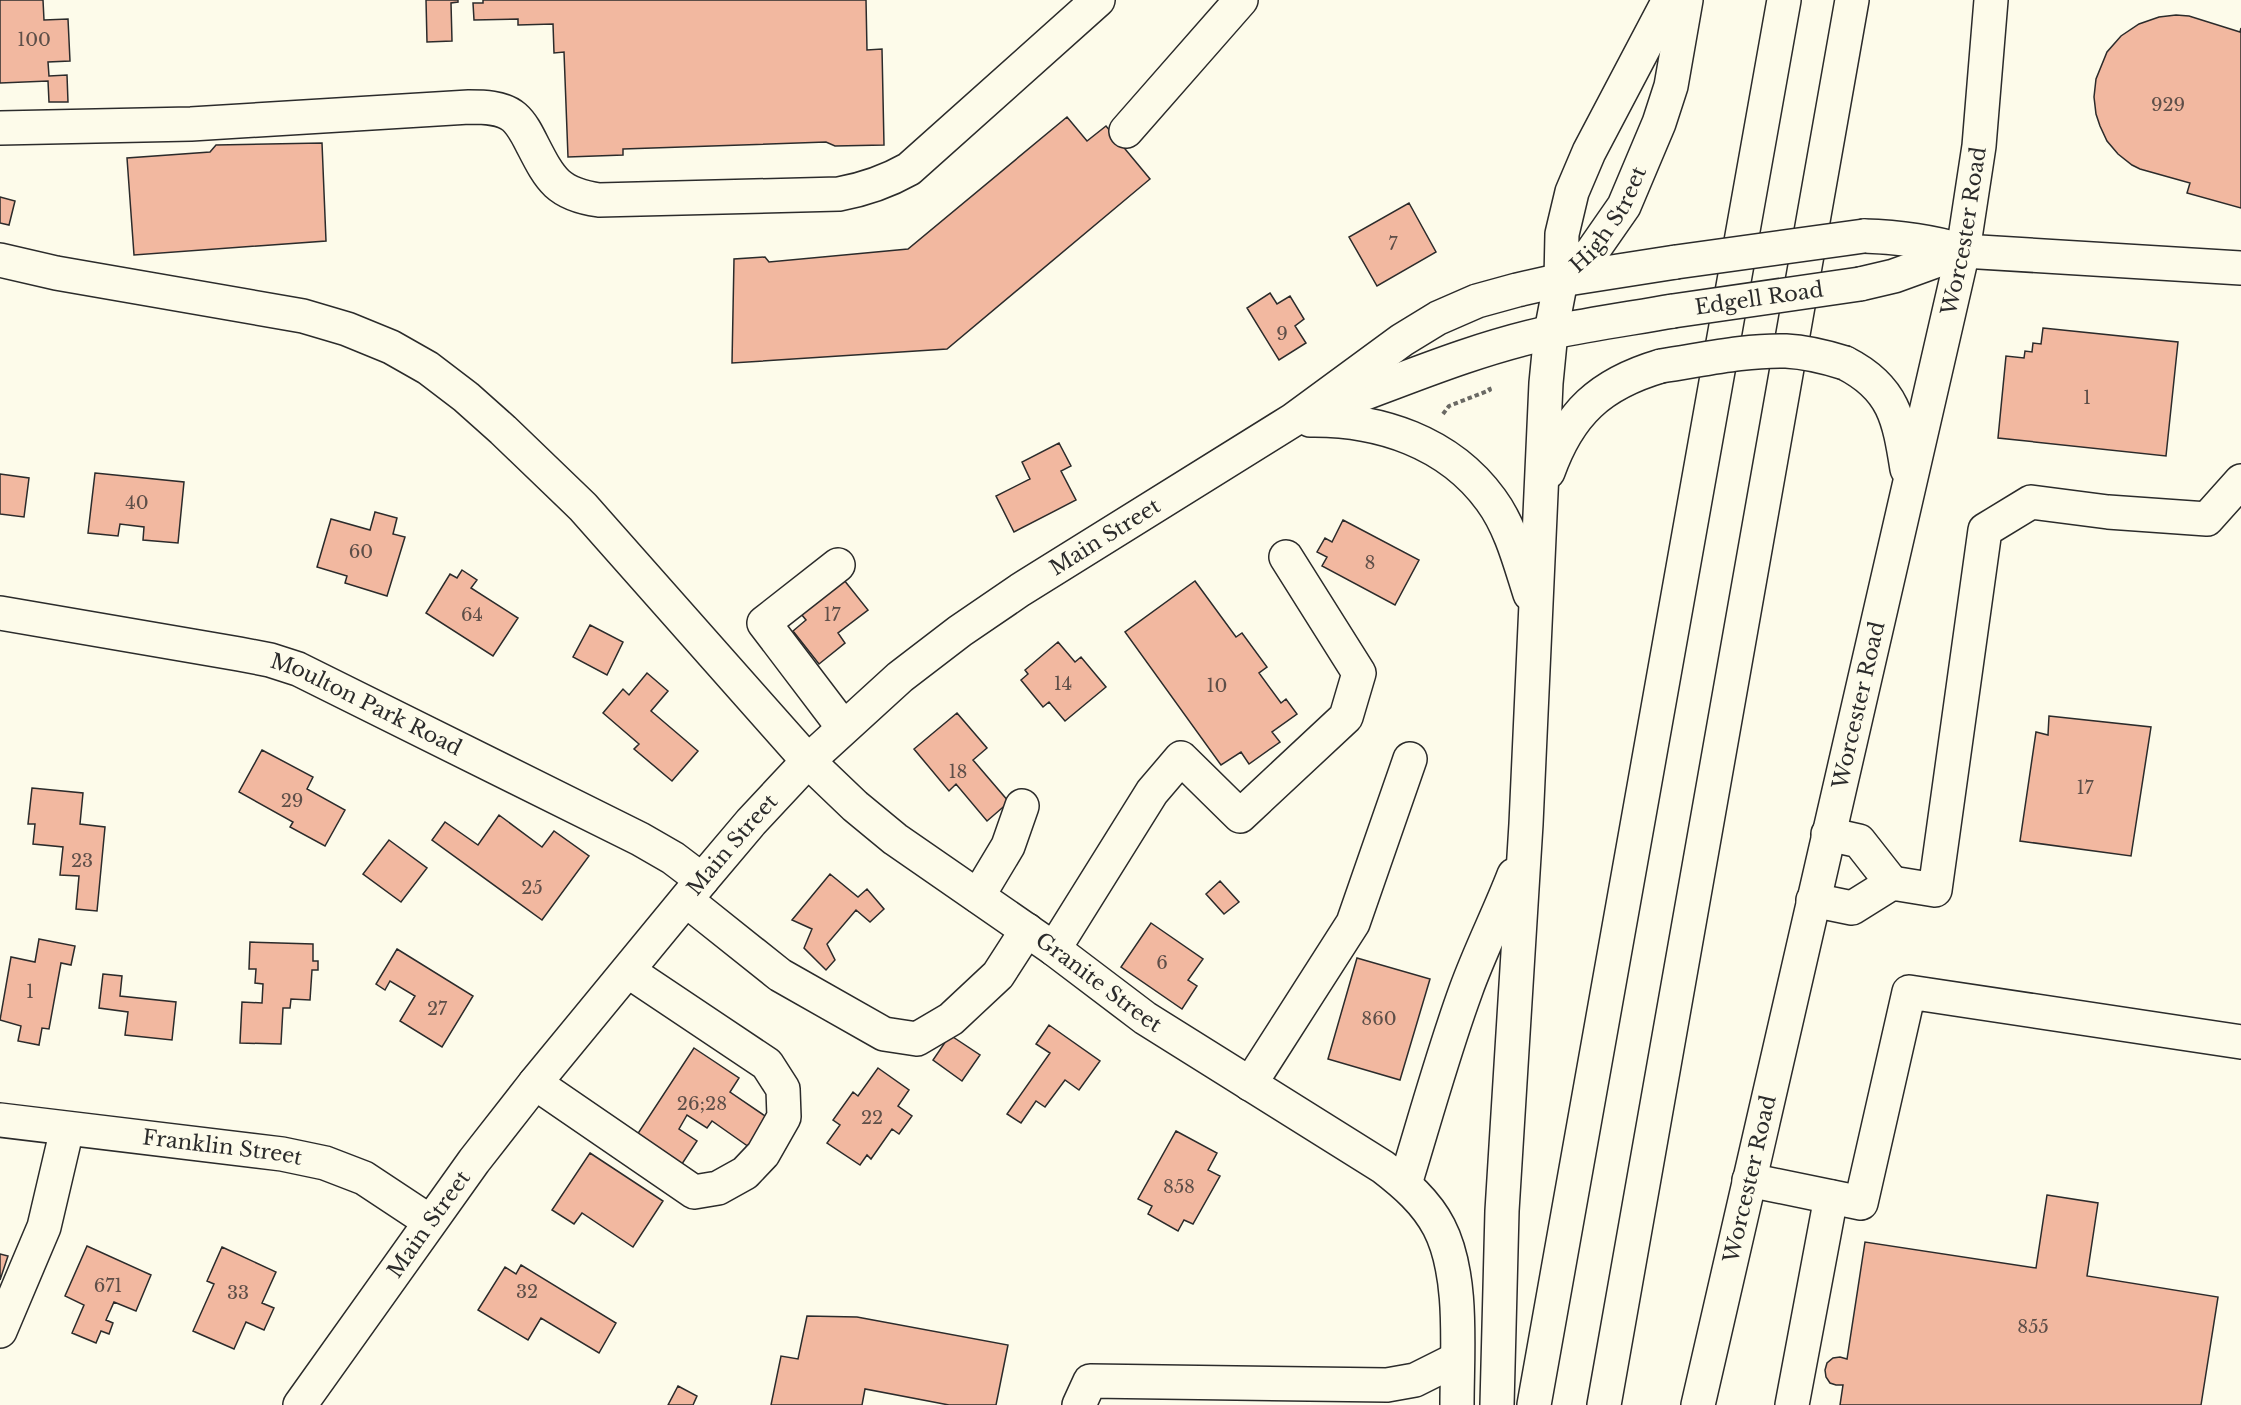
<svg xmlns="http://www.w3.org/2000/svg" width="2241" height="1405" font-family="'Libre Baskerville',serif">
<rect width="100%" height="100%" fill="#fdfbea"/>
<path fill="#f2b8a0" stroke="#2b2b2b" stroke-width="1.5" d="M0,0H43L44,20L68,19L70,61L48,62L49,76L67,75L68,102H49L48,81L0,83Z
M426,0H458V2L451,3L452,41L427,42Z
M483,0H866L867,50L882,49L884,145L835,146L826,142L623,149V155L568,157L564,52L554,53L553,24L518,25V19L474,20L473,3H483Z
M2176,15L2189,16L2240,32L2241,28V208L2187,193L2190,183L2140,169L2132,165L2118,154L2107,141L2100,126L2096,114L2094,97L2096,79L2107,52L2121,36L2139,24L2159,17Z
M1067,117L1087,141L1106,126L1150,179L947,349L732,363L734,259L765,257L769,262L908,249Z
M322,143L326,241L134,255L127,158L210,152L216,145Z
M0,197L15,201L9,225L0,223Z
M1409,203L1436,252L1377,286L1349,237Z
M1270,293L1277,304L1290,296L1304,319L1295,326L1306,343L1279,360L1247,308Z
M2043,328L2178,342L2166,456L1998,438L2006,356L2024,358L2025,351L2032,352L2033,343L2041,344Z
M1059,443L1071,466L1061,471L1076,500L1014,532L996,496L1030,479L1022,462Z
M95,473L184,482L178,543L143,540L144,527L120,524L118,536L88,533Z
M0,474L29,478L24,517L0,514Z
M375,512L397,518L393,534L405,537L387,596L345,583L347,576L317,567L331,519L370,530Z
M1343,520L1419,560L1395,605L1322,566L1327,557L1317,552L1325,538L1332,542Z
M462,570L477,580L471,588L518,618L493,656L426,613L450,574L457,578Z
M840,575L868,610L838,633L845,643L819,664L793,631L806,620L797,609Z
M1195,581L1236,637L1242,633L1267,667L1259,673L1281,703L1286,699L1297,714L1272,732L1280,742L1249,764L1241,752L1221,765L1125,632Z
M590,625L623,642L607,675L573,657Z
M1058,642L1075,662L1081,657L1106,687L1065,721L1049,702L1043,707L1021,680L1028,674L1025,670Z
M647,673L668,691L651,711L698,751L672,781L634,749L639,744L603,713L623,689L629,695Z
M957,713L987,748L973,760L1009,802L987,821L956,784L949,791L914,749Z
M2049,716L2151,727L2131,856L2020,841L2036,732L2048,735Z
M262,750L313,777L307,789L345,810L325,846L290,827L293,822L239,792Z
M32,788L83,793L80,824L105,827L97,911L76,909L79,876L60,875L63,847L33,844L35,824H28Z
M499,815L542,847L554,831L589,856L542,920L432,840L445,822L478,845Z
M389,840L427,868L401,902L363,874Z
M830,874L858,897L867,889L884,909L870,922L856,910L827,944L835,960L826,970L804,948L812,929L792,920Z
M1220,881L1239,902L1224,914L1206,894Z
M1151,923L1203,959L1188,980L1197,986L1182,1009L1121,967Z
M39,939L75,946L71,965L61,963L49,1029L42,1028L39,1045L18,1041L21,1026L0,1020L11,957L35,962Z
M250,942L313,944V961H318V970H312L310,1000L291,999L290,1008H283L281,1044L240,1043L242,1002L262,1003L263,984L255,983L256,969H249Z
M397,949L473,996L442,1047L400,1021L415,996L390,981L385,990L376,984Z
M1357,958L1430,979L1400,1080L1328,1059Z
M103,974L122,976L120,996L176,1002L172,1040L125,1035L128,1012L99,1008Z
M1049,1025L1100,1061L1079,1090L1065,1080L1045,1107L1036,1101L1021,1123L1007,1114L1050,1053L1036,1044Z
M950,1035L980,1055L962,1081L933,1060Z
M694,1048L739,1078L730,1092L768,1118L749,1147L712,1121L707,1128L687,1115L679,1129L697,1141L678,1170L633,1141Z
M878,1068L909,1090L898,1106L912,1116L899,1134L892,1129L871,1159L867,1155L860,1165L827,1143L840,1125L833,1120L853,1092L858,1096Z
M1176,1131L1217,1153L1208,1170L1220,1176L1193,1224L1184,1220L1178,1231L1148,1214L1152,1206L1138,1199Z
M590,1153L663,1201L633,1247L582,1213L574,1224L552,1210Z
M2047,1195L2098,1203L2087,1276L2218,1297L2201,1405H1840L1843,1385H1836L1830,1383L1826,1377L1825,1370L1827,1363L1833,1358L1840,1357L1847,1359L1865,1242L2036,1268Z
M87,1246L151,1275L136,1311L114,1302L106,1320L113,1323L109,1334L101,1331L96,1343L72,1333L84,1305L65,1296Z
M222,1247L276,1272L262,1303L274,1308L264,1330L246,1322L234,1349L193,1331L214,1284L207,1281Z
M0,1254L8,1256L0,1280Z
M521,1265L616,1323L599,1353L541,1318L528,1340L478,1310L505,1267L516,1274Z
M807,1316L857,1317L1008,1345L996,1405H949L865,1389L862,1405H771L781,1356L798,1359Z
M678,1386L697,1396L693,1405H668Z"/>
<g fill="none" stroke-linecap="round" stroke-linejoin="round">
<g stroke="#2b2b2b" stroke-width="36">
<g id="minor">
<path d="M0,128L191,124L469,107C483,107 502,107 514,117C522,124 527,134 532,144C550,179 557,194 599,200L839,194C866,189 886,182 909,169L1098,0"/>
<path d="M1126,131L1241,0"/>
<path id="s1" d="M0,260L56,273L303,316L347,329L391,347L428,368L466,397L503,430L583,507L808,761L855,806L895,839L1054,949L1145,1018L1383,1167C1405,1184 1426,1202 1439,1227C1464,1275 1457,1351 1457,1405"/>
<path id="s2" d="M1561,280L1592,252L1624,206L1659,123L1671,86L1686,0"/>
<path d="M1561,280L1562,234L1572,192L1589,152L1669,0"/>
<path d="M838,565L764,623L843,727"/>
<path id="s3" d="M0,613L239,654L270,660L298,669L640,839L673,858L702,880"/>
<path d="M1828,834L1859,841L1892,883"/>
<path d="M978,896L1008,846L1022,806"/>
<path d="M686,900L780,975L884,1034L917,1039L951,1019L998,975L1027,930"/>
<path d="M1813,900L1852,908L1892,883L1935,890L1985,530L2031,502L2108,512L2207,519L2241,481"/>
<path d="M1054,949L1152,792L1181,758L1240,816L1346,717L1359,673L1286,557"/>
<path d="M535,1083L694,1192L718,1188L745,1173L763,1154L784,1117L783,1089L767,1064L628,971"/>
<path d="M1250,1084L1353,923L1410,759"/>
<path id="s4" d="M0,1120L282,1154L325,1163L364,1178L429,1221"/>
<path d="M1749,1180L1861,1203L1909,992L2241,1042"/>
<path d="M0,1331L44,1227L67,1129"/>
<path d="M1079,1405L1090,1381L1387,1385L1415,1380L1457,1359"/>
<path d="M1792,1405L1831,1197"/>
</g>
</g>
<g stroke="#2b2b2b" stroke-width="36">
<g id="major">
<path d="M1864,236C1899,237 1930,241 1963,251L2241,268"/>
<path d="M1860,284L1894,276L1963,251"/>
<path d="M1845,363C1894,388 1899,419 1907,469"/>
<path d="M1331,406C1404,379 1476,348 1552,332C1592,324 1633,318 1673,311"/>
<path d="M1310,420C1379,419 1449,442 1491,500C1511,527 1520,563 1530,594"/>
<path d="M1548,472C1569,413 1600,384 1661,366"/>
<path d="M1405,1184C1425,1119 1443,1053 1466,990C1480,951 1499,914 1514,875"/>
<path id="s5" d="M300,1405L474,1161L535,1083L702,880L751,822L808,761L900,677L960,631L1020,590L1293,420L1402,340L1438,318L1477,301L1517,290L1561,280L1676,262"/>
<path d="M1497,1405L1502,1211L1526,824L1546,383L1551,332L1561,280"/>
<path id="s6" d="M1698,1405L1963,251L1979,146L1991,0"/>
</g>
</g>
<g stroke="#2b2b2b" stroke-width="36">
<path id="highway" d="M1534,1405L1784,0
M1604,1405L1852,0"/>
</g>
<path stroke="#6a6964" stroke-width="4" stroke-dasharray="4.5 3" stroke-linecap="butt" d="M1443,414L1449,406L1490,390L1488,385"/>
<use href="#minor" stroke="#fdfbea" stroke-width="33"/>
<use href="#major" stroke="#fdfbea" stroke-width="33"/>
<use href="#highway" stroke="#fdfbea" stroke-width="33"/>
<g stroke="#2b2b2b" stroke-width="36" stroke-linecap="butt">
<g id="major-bridge">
<path d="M1676,262L1864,236"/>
<path id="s7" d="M1673,311L1860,284"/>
<path d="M1661,366C1702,360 1744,350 1786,351C1806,352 1826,357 1845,363"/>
</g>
</g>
<use href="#major-bridge" stroke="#fdfbea" stroke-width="33"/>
</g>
<g text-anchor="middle" stroke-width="4.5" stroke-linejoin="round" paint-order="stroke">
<g font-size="18" fill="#5d4e48">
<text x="34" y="46">100</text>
<text x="2168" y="111">929</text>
<text x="1393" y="250">7</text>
<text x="1282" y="340">9</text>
<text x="2087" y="404">1</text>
<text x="137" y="509">40</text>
<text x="361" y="558">60</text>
<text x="1370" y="569">8</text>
<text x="472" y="621">64</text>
<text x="832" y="621">17</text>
<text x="1063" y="690">14</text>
<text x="1217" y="692">10</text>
<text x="958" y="778">18</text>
<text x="2085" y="794">17</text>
<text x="292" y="807">29</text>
<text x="82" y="867">23</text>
<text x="532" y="894">25</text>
<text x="1162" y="969">6</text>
<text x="30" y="998">1</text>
<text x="437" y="1015">27</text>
<text x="1379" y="1025">860</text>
<text x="702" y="1110">26;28</text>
<text x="872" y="1124">22</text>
<text x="1179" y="1193">858</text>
<text x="108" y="1292">671</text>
<text x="527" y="1298">32</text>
<text x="238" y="1299">33</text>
<text x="2033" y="1333">855</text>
</g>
<g font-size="21" fill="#2b2b2b" stroke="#fdfbea">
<text dy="7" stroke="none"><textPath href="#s2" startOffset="78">High Street</textPath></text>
<text dy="7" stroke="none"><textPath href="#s6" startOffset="1204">Worcester Road</textPath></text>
<text dy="7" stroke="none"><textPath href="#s7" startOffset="87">Edgell Road</textPath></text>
<text dy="7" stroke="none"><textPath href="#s5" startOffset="1194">Main Street</textPath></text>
<text dy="7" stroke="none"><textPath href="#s6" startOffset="718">Worcester Road</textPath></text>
<text dy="7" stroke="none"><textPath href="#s3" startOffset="380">Moulton Park Road</textPath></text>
<text dy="7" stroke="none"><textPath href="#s5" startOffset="708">Main Street</textPath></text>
<text dy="7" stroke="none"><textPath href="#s1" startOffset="1358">Granite Street</textPath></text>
<text dy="7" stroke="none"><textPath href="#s4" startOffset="224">Franklin Street</textPath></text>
<text dy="7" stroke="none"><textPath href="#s6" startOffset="232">Worcester Road</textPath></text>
<text dy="7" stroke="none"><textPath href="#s5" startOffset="222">Main Street</textPath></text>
</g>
</g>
</svg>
